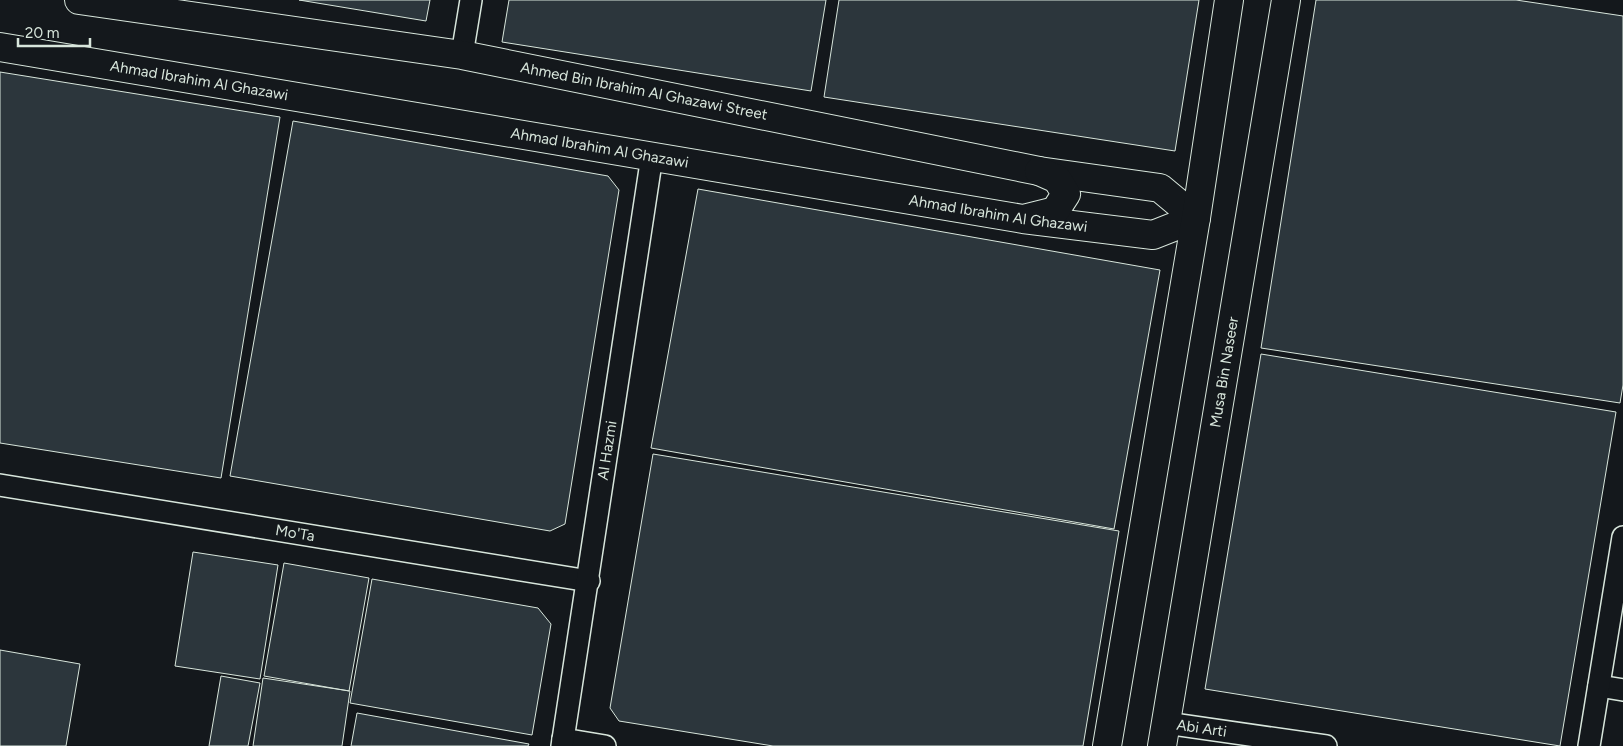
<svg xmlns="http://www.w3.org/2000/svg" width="1623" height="746" font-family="Figtree,sans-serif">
<rect width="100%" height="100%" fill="#14181c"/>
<path fill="#2c363c" stroke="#d8e6dc" d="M299,0H430L426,21Z
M509,0H826L811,91L502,42Z
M839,0H1199L1175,151L824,97Z
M1316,0H1516L1623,16V385L1620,403L1261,348Z
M0,72L280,117L221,478L0,443Z
M293,121L608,176L619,190L565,524L550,531L230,476Z
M698,189L1160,270L1114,529L651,448Z
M1261,354L1616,412L1560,746L1205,689Z
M653,454L1119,531L1083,746H773L619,721L610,708Z
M193,552L278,565L260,679L175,666Z
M284,563L369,578L349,691L264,676Z
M372,579L538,608L551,624L532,735L350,703Z
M0,650L80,664L66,746H0Z
M221,676L260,683L248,746H209Z
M263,678L350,691L342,746H253Z
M357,713L529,744L528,746H351Z"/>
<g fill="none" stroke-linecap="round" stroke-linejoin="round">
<g stroke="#d8e6dc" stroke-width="24">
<g id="minor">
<path d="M462,55L471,0"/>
<path id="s1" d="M0,485L589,581"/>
<path d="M1599,686L1623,690"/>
<path id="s2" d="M1166,723L1326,746"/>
<path d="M563,739L605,746"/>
<path id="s3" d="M562,746L652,156"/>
<path d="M1589,746L1623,537"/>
</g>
</g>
<g stroke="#d8e6dc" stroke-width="30">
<g id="tertiary">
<path id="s4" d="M0,47L1023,219L1153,235L1196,218L1160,188L1039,171L462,55L79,0"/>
<path d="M1027,218L1055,211L1066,194L1057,179L1039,171"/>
<path d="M1107,746L1196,218L1229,0"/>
<path id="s5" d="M1162,746L1286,0"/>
</g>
</g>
<use href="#minor" stroke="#14181c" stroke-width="21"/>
<use href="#tertiary" stroke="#14181c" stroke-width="28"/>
</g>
<g text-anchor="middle" stroke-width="4" stroke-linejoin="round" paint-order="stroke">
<g font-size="15" fill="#d8e6dc" stroke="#14181c">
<text dy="5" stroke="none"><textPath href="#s4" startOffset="202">Ahmad Ibrahim Al Ghazawi</textPath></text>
<text transform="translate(644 91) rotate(11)" y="5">Ahmed Bin Ibrahim Al Ghazawi Street</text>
<text dy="5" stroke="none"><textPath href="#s4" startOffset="608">Ahmad Ibrahim Al Ghazawi</textPath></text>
<text dy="5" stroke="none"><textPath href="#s4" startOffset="1012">Ahmad Ibrahim Al Ghazawi</textPath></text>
<text dy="5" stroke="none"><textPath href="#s5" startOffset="379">Musa Bin Naseer</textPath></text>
<text dy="5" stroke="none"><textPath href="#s3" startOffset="299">Al Hazmi</textPath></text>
<text dy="5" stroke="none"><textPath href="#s1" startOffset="299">Mo'Ta</textPath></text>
<text dy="5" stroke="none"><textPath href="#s2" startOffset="36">Abi Arti</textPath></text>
</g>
</g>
<path d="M18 38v8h72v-8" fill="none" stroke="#d8e6dc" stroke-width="2.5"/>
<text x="25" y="38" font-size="15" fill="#d8e6dc" stroke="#14181c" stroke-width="4" paint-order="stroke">20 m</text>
</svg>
